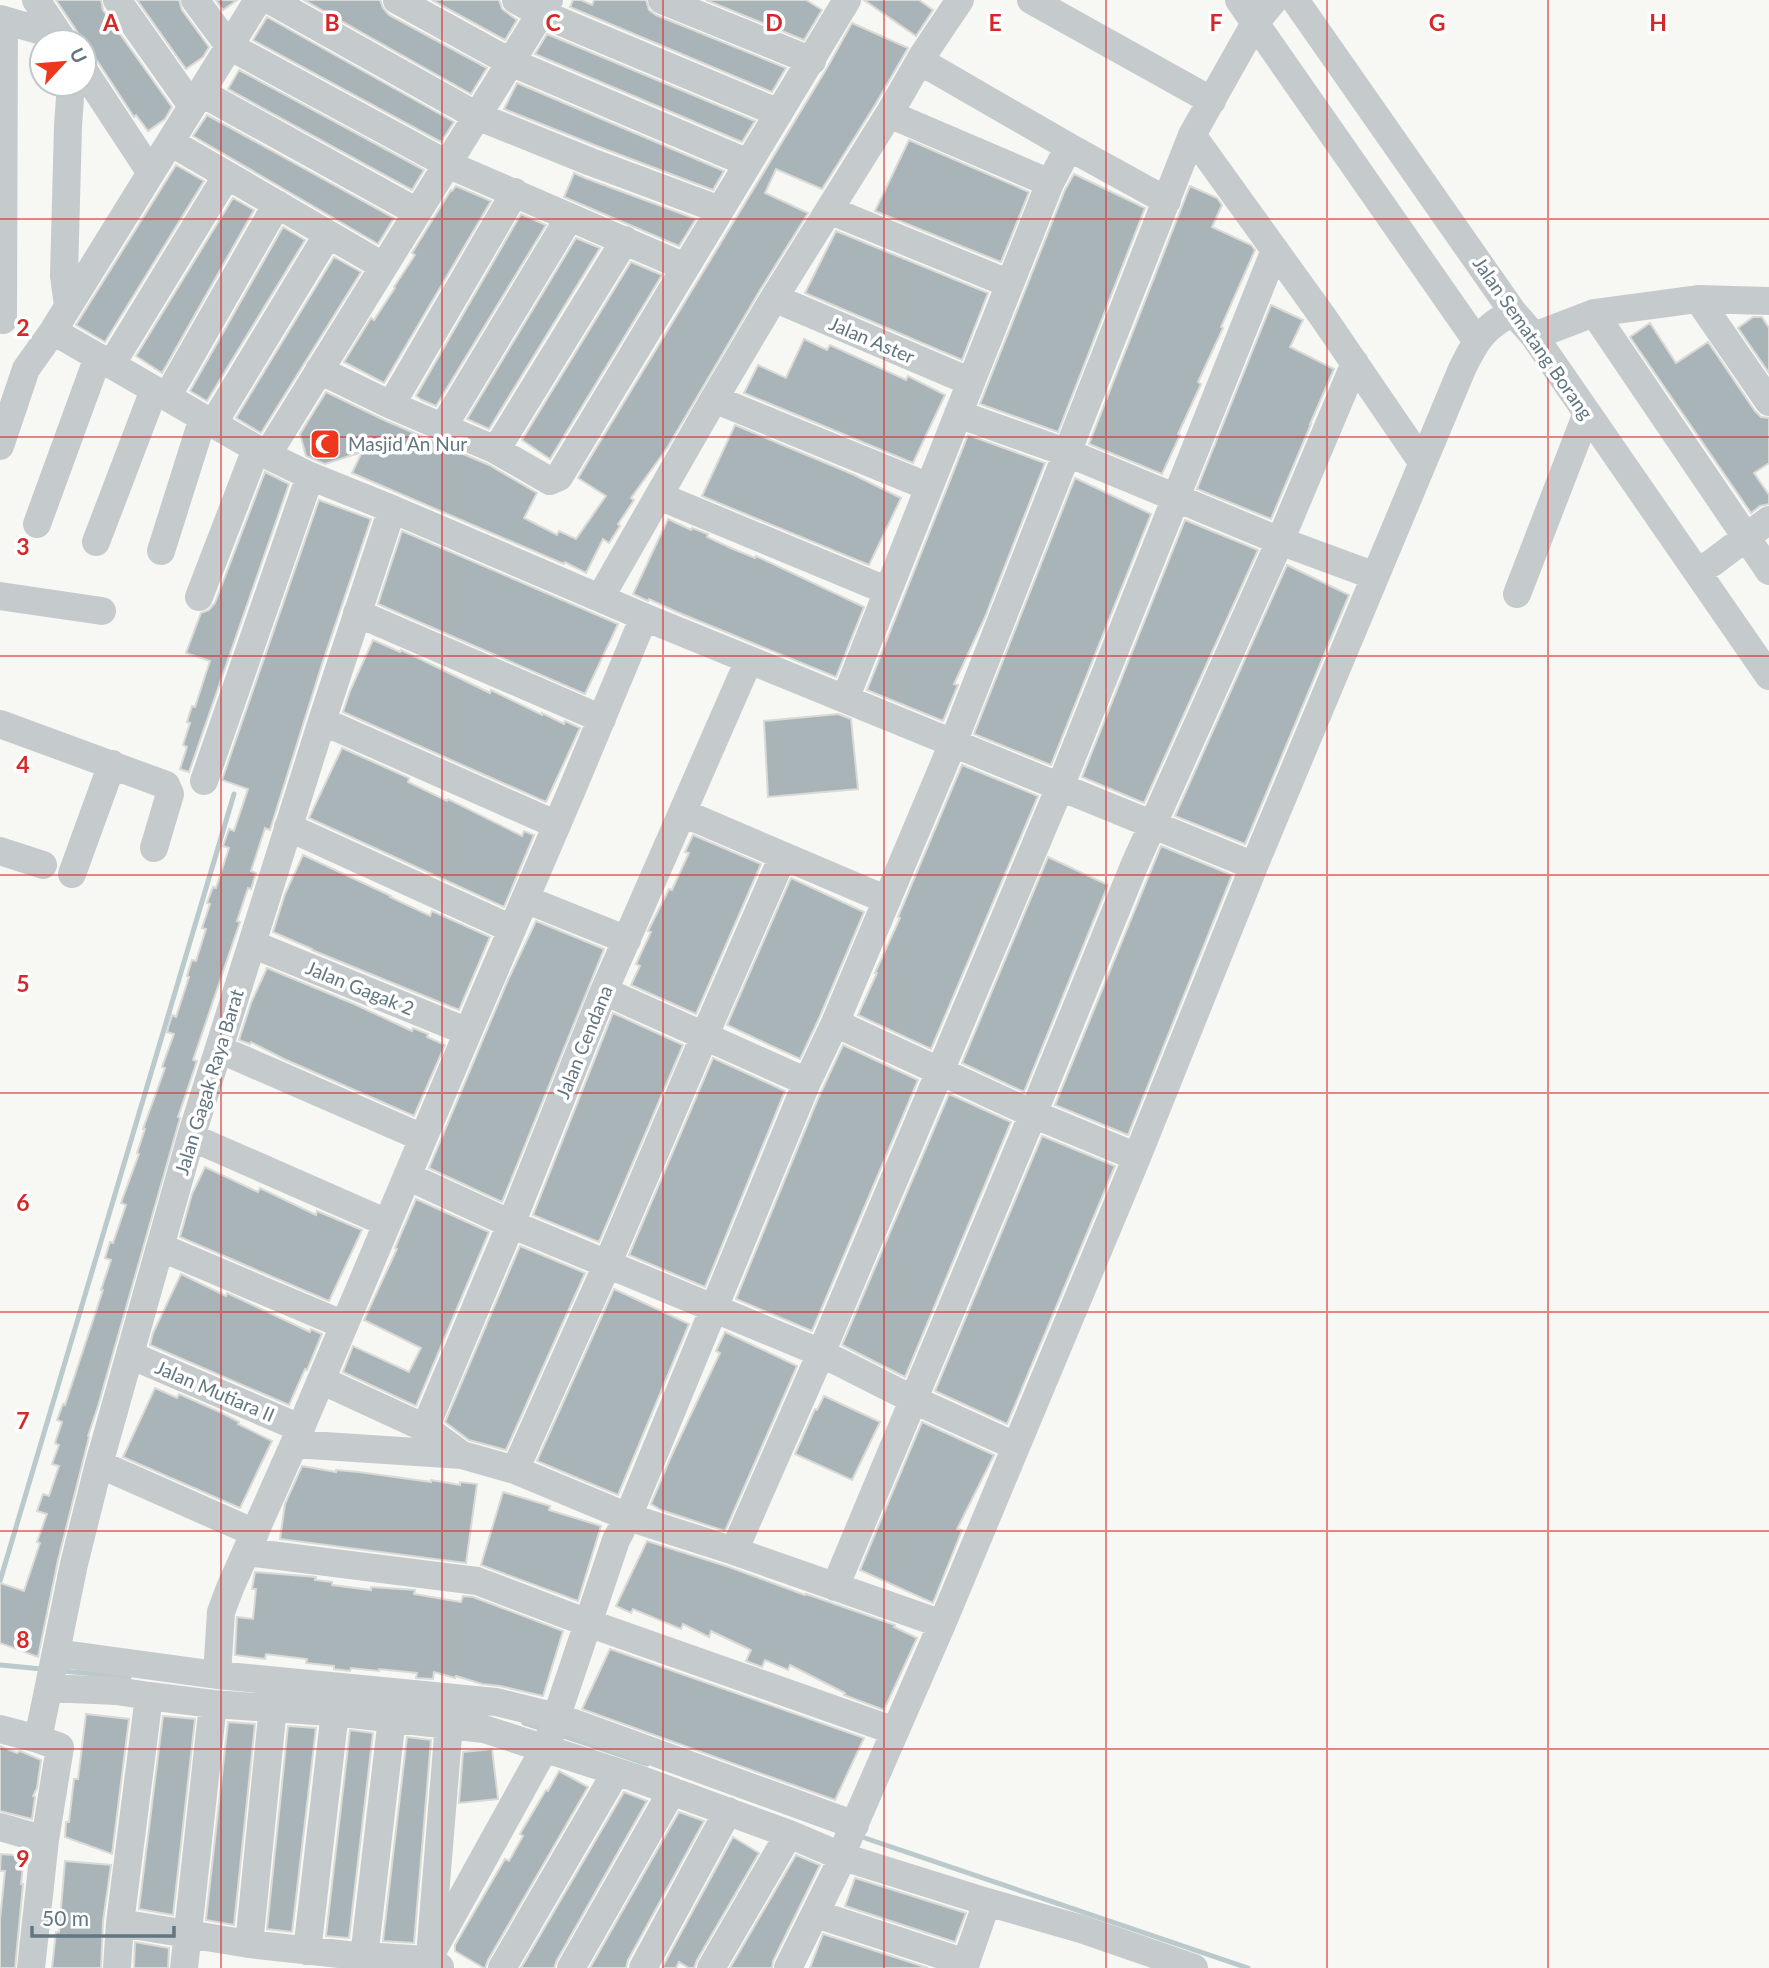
<svg xmlns="http://www.w3.org/2000/svg" width="1769" height="1968" font-family="Lato,sans-serif">
<rect width="100%" height="100%" fill="#f7f7f4"/>
<g fill="none" stroke-linecap="round" stroke-linejoin="round">
<path stroke="#bac9cb" stroke-width="5" d="M0,1581L234,794
M0,1665L42,1669
M62,1671L129,1677
M524,1723L545,1730
M560,1735L647,1764
M859,1836L1248,1968"/>
</g>
<path fill="#a9b4b8" stroke="#d9d9d6" stroke-width="2" d="M56,0H101L103,10L172,107L165,119L148,131L136,115L134,117L98,62L84,46V42L80,41L78,33Z
M137,0H179L182,10L209,47L203,57L186,69Z
M216,0H237L223,10Z
M304,0H380L383,8L389,15L487,68L471,94Z
M432,0H499L502,9L517,20L505,40Z
M573,0H581L592,5L594,0H646L649,10L656,15L786,68L772,92L570,7Z
M706,0H806L822,10L804,40Z
M864,0H919L933,10L916,36Z
M267,17L454,122L441,142L253,40Z
M852,23L908,48L875,105L822,189L776,169L765,193L808,213L760,290L667,448L631,498L634,500L618,524L620,526L609,543L603,539L586,573L565,562L564,564L352,473L362,452L325,464L306,456L300,434L326,392L384,420L489,465L537,493L524,518L557,535L559,531L576,539L606,496L578,478L827,68Z
M547,34L755,121L742,142L535,54Z
M239,70L424,170L412,190L228,89Z
M517,83L724,171L713,190L597,146L504,109Z
M207,115L394,218L378,244L193,136Z
M909,140L1029,192L1001,262L875,211Z
M176,165L204,181L105,342L76,325Z
M574,173L585,178L696,219L679,246L564,197Z
M1074,174L1145,208L1058,432L980,404L1065,190Z
M456,186L491,201L384,383L344,362L371,318L374,320L395,288L394,287L415,255L412,253L451,190L452,191Z
M1190,186L1217,198L1222,205L1212,227L1251,245L1255,250L1221,327L1223,328L1198,382L1201,384L1178,434L1180,435L1162,474L1089,444Z
M233,198L254,210L162,373L136,356Z
M521,214L546,225L436,406L422,400L416,396Z
M283,227L305,240L207,401L190,391Z
M836,231L988,293L962,360L805,293Z
M576,238L600,248L489,429L467,419Z
M334,257L361,272L261,433L236,418Z
M631,262L662,275L550,459L522,440Z
M1271,305L1303,320L1290,347L1334,369L1310,424H1311L1271,519L1197,489Z
M1753,317H1762L1769,328V373L1738,328Z
M1650,323L1676,363L1708,342L1755,411L1761,417L1769,418V463L1754,473L1769,495V504L1760,506L1751,513L1630,337Z
M804,339L827,350L830,345L906,380L908,376L945,395L913,463L744,393L758,365L786,378Z
M735,425L852,474L901,498L869,565L702,496Z
M968,435L1045,463L985,617L954,684L958,685L943,721L867,690Z
M265,472L289,484L189,772L180,769L187,747L183,745L190,723L187,722L192,706L195,707L210,661L186,653L201,613L209,610L215,603Z
M1075,478L1151,514L1051,765L974,734Z
M319,500L371,519L322,664L270,830L265,828L251,871L256,873L251,889L248,888L237,921L240,922L193,1060L197,1061L178,1117L180,1118L98,1406L88,1436L89,1437L58,1560L38,1657L0,1643V1583L24,1591L40,1543L37,1542L47,1514L37,1511L43,1494L49,1496L59,1466L52,1464L59,1445L55,1443L62,1422L57,1420L63,1404L65,1405L103,1290H101L111,1260L105,1258L110,1242L113,1243L126,1205L121,1203L139,1154L137,1153L145,1129H143L165,1068L162,1067L174,1034L167,1032L172,1015L176,1017L189,977L187,976L192,960L196,961L206,929L202,928L210,904L207,903L213,887L216,888L229,848L223,846L229,829L234,831L248,789L222,780Z
M668,519L691,530L692,528L705,533L708,534L707,537L733,549L755,558L756,556L864,607L836,677L677,612L649,599L648,601L633,594Z
M1185,520L1258,550L1144,803L1082,777Z
M402,531L618,624L585,694L378,604Z
M1287,565L1349,595L1245,844L1175,816Z
M373,640L400,652L401,650L416,657L490,693L491,690L542,715V713L564,724L565,721L580,728L546,802L343,712L350,691Z
M838,714L851,719L858,789L768,797L764,721Z
M342,748L409,778L408,782L447,801L448,799L522,836L524,831L534,835L504,907L309,818Z
M962,765L1038,796L931,1049L858,1015L877,973H875L900,918L898,917Z
M693,835L761,864L696,1014L631,985L640,966L636,964L651,932L648,931L669,889L672,890L689,853L685,852Z
M1161,846L1232,875L1128,1135L1055,1105Z
M303,855L391,896L390,897L430,916L432,911L490,937L459,1010L312,950V949L273,932L285,894Z
M1048,857L1108,885L1024,1092L962,1063Z
M791,878L864,912L820,1016L800,1059L727,1025Z
M536,921L604,949L502,1202L429,1168L508,980Z
M267,968L354,1004L412,1031L413,1028L428,1034L427,1037L445,1045L414,1116L284,1059L251,1042L250,1044L239,1040L251,1003Z
M613,1013L683,1045L599,1242L533,1215Z
M843,1045L918,1080L812,1331L736,1299L817,1101Z
M713,1058L785,1091L705,1287L629,1255Z
M949,1094L1011,1122L905,1377L842,1345Z
M1042,1136L1115,1166L1007,1424L935,1391Z
M205,1167L258,1192L260,1188L316,1215L317,1211L362,1230L329,1301L180,1237L192,1194Z
M416,1199L489,1232L416,1406L343,1372L353,1346L409,1372L421,1348L364,1320L397,1249L395,1248Z
M520,1246L585,1273L506,1450L469,1440L445,1422Z
M181,1274L226,1296L227,1293L310,1332L311,1329L322,1334L307,1370L305,1369L289,1405L150,1345L153,1333Z
M614,1289L689,1324L618,1495L537,1461Z
M725,1332L797,1366L725,1531L661,1510L651,1504L670,1459L720,1353L716,1351Z
M155,1388L177,1398L179,1394L222,1413L239,1422L238,1424L272,1441L240,1508L123,1457Z
M824,1396L880,1422L852,1480L795,1454L815,1409L817,1410Z
M922,1422L994,1455L957,1529L962,1530L933,1603L860,1570Z
M302,1466L336,1472V1470L359,1472L431,1482V1480L460,1485V1482L477,1484L466,1563L280,1539L285,1504Z
M503,1492L550,1506L549,1510L601,1526L578,1601L481,1565Z
M647,1541L729,1567L805,1595L806,1594L895,1625L894,1627L917,1638L884,1710L844,1695L845,1693L790,1665L788,1670L765,1660L762,1667L746,1661L751,1650L711,1631L709,1637L683,1624L681,1629L633,1609L631,1613L616,1606Z
M255,1572L316,1577L315,1580L332,1582V1585L371,1590V1587L415,1590L414,1594L461,1602L463,1596L473,1597L563,1631L543,1696L500,1686L482,1684L456,1676L455,1678L434,1672L433,1679L416,1678L417,1673L379,1669V1671L351,1668L350,1671L334,1669V1666L306,1663L307,1659L266,1654L265,1659L235,1655L237,1617L253,1619L256,1589H252Z
M610,1649L864,1738L835,1800L582,1709Z
M86,1714L129,1719L112,1854L65,1837L66,1822H69L74,1779H78Z
M163,1716L195,1719L173,1915L139,1909Z
M228,1722L255,1724L234,1925L206,1920Z
M288,1726L316,1728L292,1932L267,1929Z
M350,1730L373,1733L349,1938L326,1936Z
M407,1737L431,1740L414,1943L383,1941Z
M0,1746L17,1753L20,1751L41,1760L37,1788L33,1796L35,1797L32,1819L0,1811Z
M492,1749L498,1799L459,1803L463,1752Z
M559,1771L588,1787L488,1960L485,1968H484L455,1951V1945L505,1859L509,1861L523,1836L520,1834L546,1790L548,1791Z
M624,1792L647,1801L557,1960L554,1968H521Z
M679,1812L704,1821L628,1960L626,1968H590Z
M733,1837L759,1853L697,1960L694,1968H689L679,1962L676,1968H662Z
M1,1854L24,1856L21,1884H23L15,1968H0V1920L5,1871H0Z
M796,1855L820,1865L773,1961L772,1968H730Z
M65,1861L111,1865L103,1921L101,1968H52L56,1932H59Z
M855,1878L966,1913L955,1942L845,1906Z
M823,1934L928,1968H810Z
M135,1942L169,1948L168,1968H134Z"/>
<g fill="none" stroke-linecap="round" stroke-linejoin="round">
<path stroke="#c5cacc" stroke-width="28" d="M36,0L64,42
M117,0L192,106
M195,0L229,46L447,164L685,267
M270,0L477,116L591,162L720,210
M397,0L510,62L748,163
M516,0L540,13L779,113
M662,0L812,61
M1031,0L1212,101
M1239,0L1476,340
M1295,0L1513,312L1534,336L1769,676
M0,19L59,36
M920,61L1069,147
M84,71L151,173
M200,92L417,212
M889,114L1050,183
M1192,135L1323,317L1422,462
M170,142L383,266
M829,210L1010,284
M774,298L971,382
M1698,299L1769,402
M68,306L64,276L68,126L71,84
M1594,313L1769,571
M3,320L4,20
M53,331L267,455L310,476L392,509L644,617L1254,866
M1534,336L1594,313L1698,299L1769,301
M111,365L227,175
M319,370L391,405L496,450L550,481L559,477L847,0
M167,397L277,204
M714,399L929,487
M391,405L515,192
M958,414L1068,453L1280,541L1375,576
M213,424L328,234
M443,427L569,218
M0,446L26,369L53,331L258,0
M496,450L625,240
M267,455L549,0
M659,496L888,591
M37,524L98,357
M96,542L154,390
M161,551L203,418
M1697,571L1712,563L1769,520
M1517,594L1587,413
M0,596L102,611
M199,597L256,449
M600,598L714,399L774,298L889,114L923,55L960,0
M357,613L602,719
M845,699L1050,183L1069,147L1167,201
M322,721L557,825
M0,724L166,785L170,794L154,848
M204,781L310,476
M683,813L887,900
M288,827L512,929
M0,851L43,865
M72,874L112,764
M525,899L627,940
M252,944L468,1032
M604,991L807,1082
M835,1023L1033,1114L1137,1157
M219,1049L423,1138
M191,1137L387,1223
M407,1176L511,1224L821,1353L914,1400L1015,1446
M160,1247L344,1325
M130,1355L300,1428
M321,1380L425,1428L462,1455L515,1470L628,1517L734,1551L942,1624
M425,1428L511,1224L604,991L749,660
M294,1444L462,1455
M99,1464L255,1533
M515,1470L607,1265L704,1037L783,856
M734,1551L821,1353L1060,787L1275,250
M247,1552L477,1581L588,1623L895,1731
M835,1587L1033,1114L1134,866L1280,541L1355,363
M56,1653L217,1675L496,1702L557,1717L855,1825
M217,1675L221,1612L230,1588L294,1444L468,1032L571,792L644,617
M49,1688L117,1691L149,1696L213,1704L343,1713L484,1729L633,1777L789,1834L843,1857L987,1902L1081,1929L1194,1968
M0,1729L38,1739L74,1564L99,1464L191,1137L322,721L392,509
M0,1827L45,1840L60,1747L38,1739
M816,1914L966,1963
M120,1923L249,1944L348,1955L427,1960L440,1967
M249,1944L273,1707
M431,1944L449,1724
M307,1951L335,1712
M364,1957L392,1718
M31,1968L45,1840
M117,1968L120,1923L149,1696
M184,1968L213,1704
M423,1968L548,1742L616,1540L628,1517L807,1082L835,1023L953,743L1192,135L1255,23L1274,0
M502,1968L616,1772
M571,1968L672,1791
M643,1968L728,1811
M711,1968L789,1834
M788,1968L843,1857L845,1846L942,1624L1137,1157L1254,866L1462,369C1476,340 1484,327 1513,312
M964,1968L987,1902"/>
</g>
<path fill="none" stroke="#d62828" stroke-width="2" stroke-opacity="0.55" d="M221,0V1968M442,0V1968M663,0V1968M884,0V1968M1106,0V1968M1327,0V1968M1548,0V1968M0,219H1769M0,437H1769M0,656H1769M0,875H1769M0,1093H1769M0,1312H1769M0,1531H1769M0,1749H1769"/>
<defs>
<g id="mosque-square" transform="scale(1.575)"><rect x="-9" y="-9" width="18" height="18" rx="4" fill="#ed381e" stroke="#fff"/><path d="M3.5-4.9A6 6 0 1 0 3.5 4.9A5 5 0 1 1 3.5-4.9Z" fill="#fff"/></g>
</defs>
<g fill-rule="evenodd">
<use href="#mosque-square" x="325" y="444"/>
</g>
<g text-anchor="middle" stroke-width="7" stroke-linejoin="round" paint-order="stroke">
<g font-size="19" fill="#617681" stroke="#fff">
<text transform="translate(1533 338) rotate(55)" y="7">Jalan Sematang Borang</text>
<text transform="translate(872 340) rotate(23)" y="7">Jalan Aster</text>
<text transform="translate(360 988) rotate(22)" y="7">Jalan Gagak 2</text>
<text transform="translate(584 1042) rotate(-68)" y="7">Jalan Cendana</text>
<text transform="translate(209 1082) rotate(-73)" y="7">Jalan Gagak Raya Barat</text>
<text transform="translate(215 1391) rotate(23)" y="7">Jalan Mutiara II</text>
</g>
<g font-size="19" fill="#617681" stroke="#fff" text-anchor="start">
<text x="348" y="451">Masjid An Nur</text>
</g>
</g>
<g font-size="23" text-anchor="middle" font-weight="bold" fill="#d62828" stroke="#fff" stroke-width="7" stroke-linejoin="round" paint-order="stroke">
<text x="111" y="31">A</text>
<text x="332" y="31">B</text>
<text x="553" y="31">C</text>
<text x="774" y="31">D</text>
<text x="995" y="31">E</text>
<text x="1216" y="31">F</text>
<text x="1437" y="31">G</text>
<text x="1658" y="31">H</text>
<text x="23" y="336">2</text>
<text x="23" y="555">3</text>
<text x="23" y="773">4</text>
<text x="23" y="992">5</text>
<text x="23" y="1211">6</text>
<text x="23" y="1429">7</text>
<text x="23" y="1648">8</text>
<text x="23" y="1867">9</text>
</g>
<g transform="translate(63 63) rotate(64)"><circle r="33" fill="#ffffff" stroke="#c0c8cd" stroke-width="2"/>
<path d="M0-5L12 26L0 18L-12 26Z" fill="#ed381e"/>
<text y="-10" font-size="19" font-weight="bold" text-anchor="middle" fill="#617681">U</text>
</g>
<path d="M32 1926v10h142v-10" fill="none" stroke="#617681" stroke-width="3.5"/>
<text x="42" y="1926" font-size="21" fill="#617681" stroke="#ffffff" stroke-width="5" paint-order="stroke">50 m</text>
</svg>
